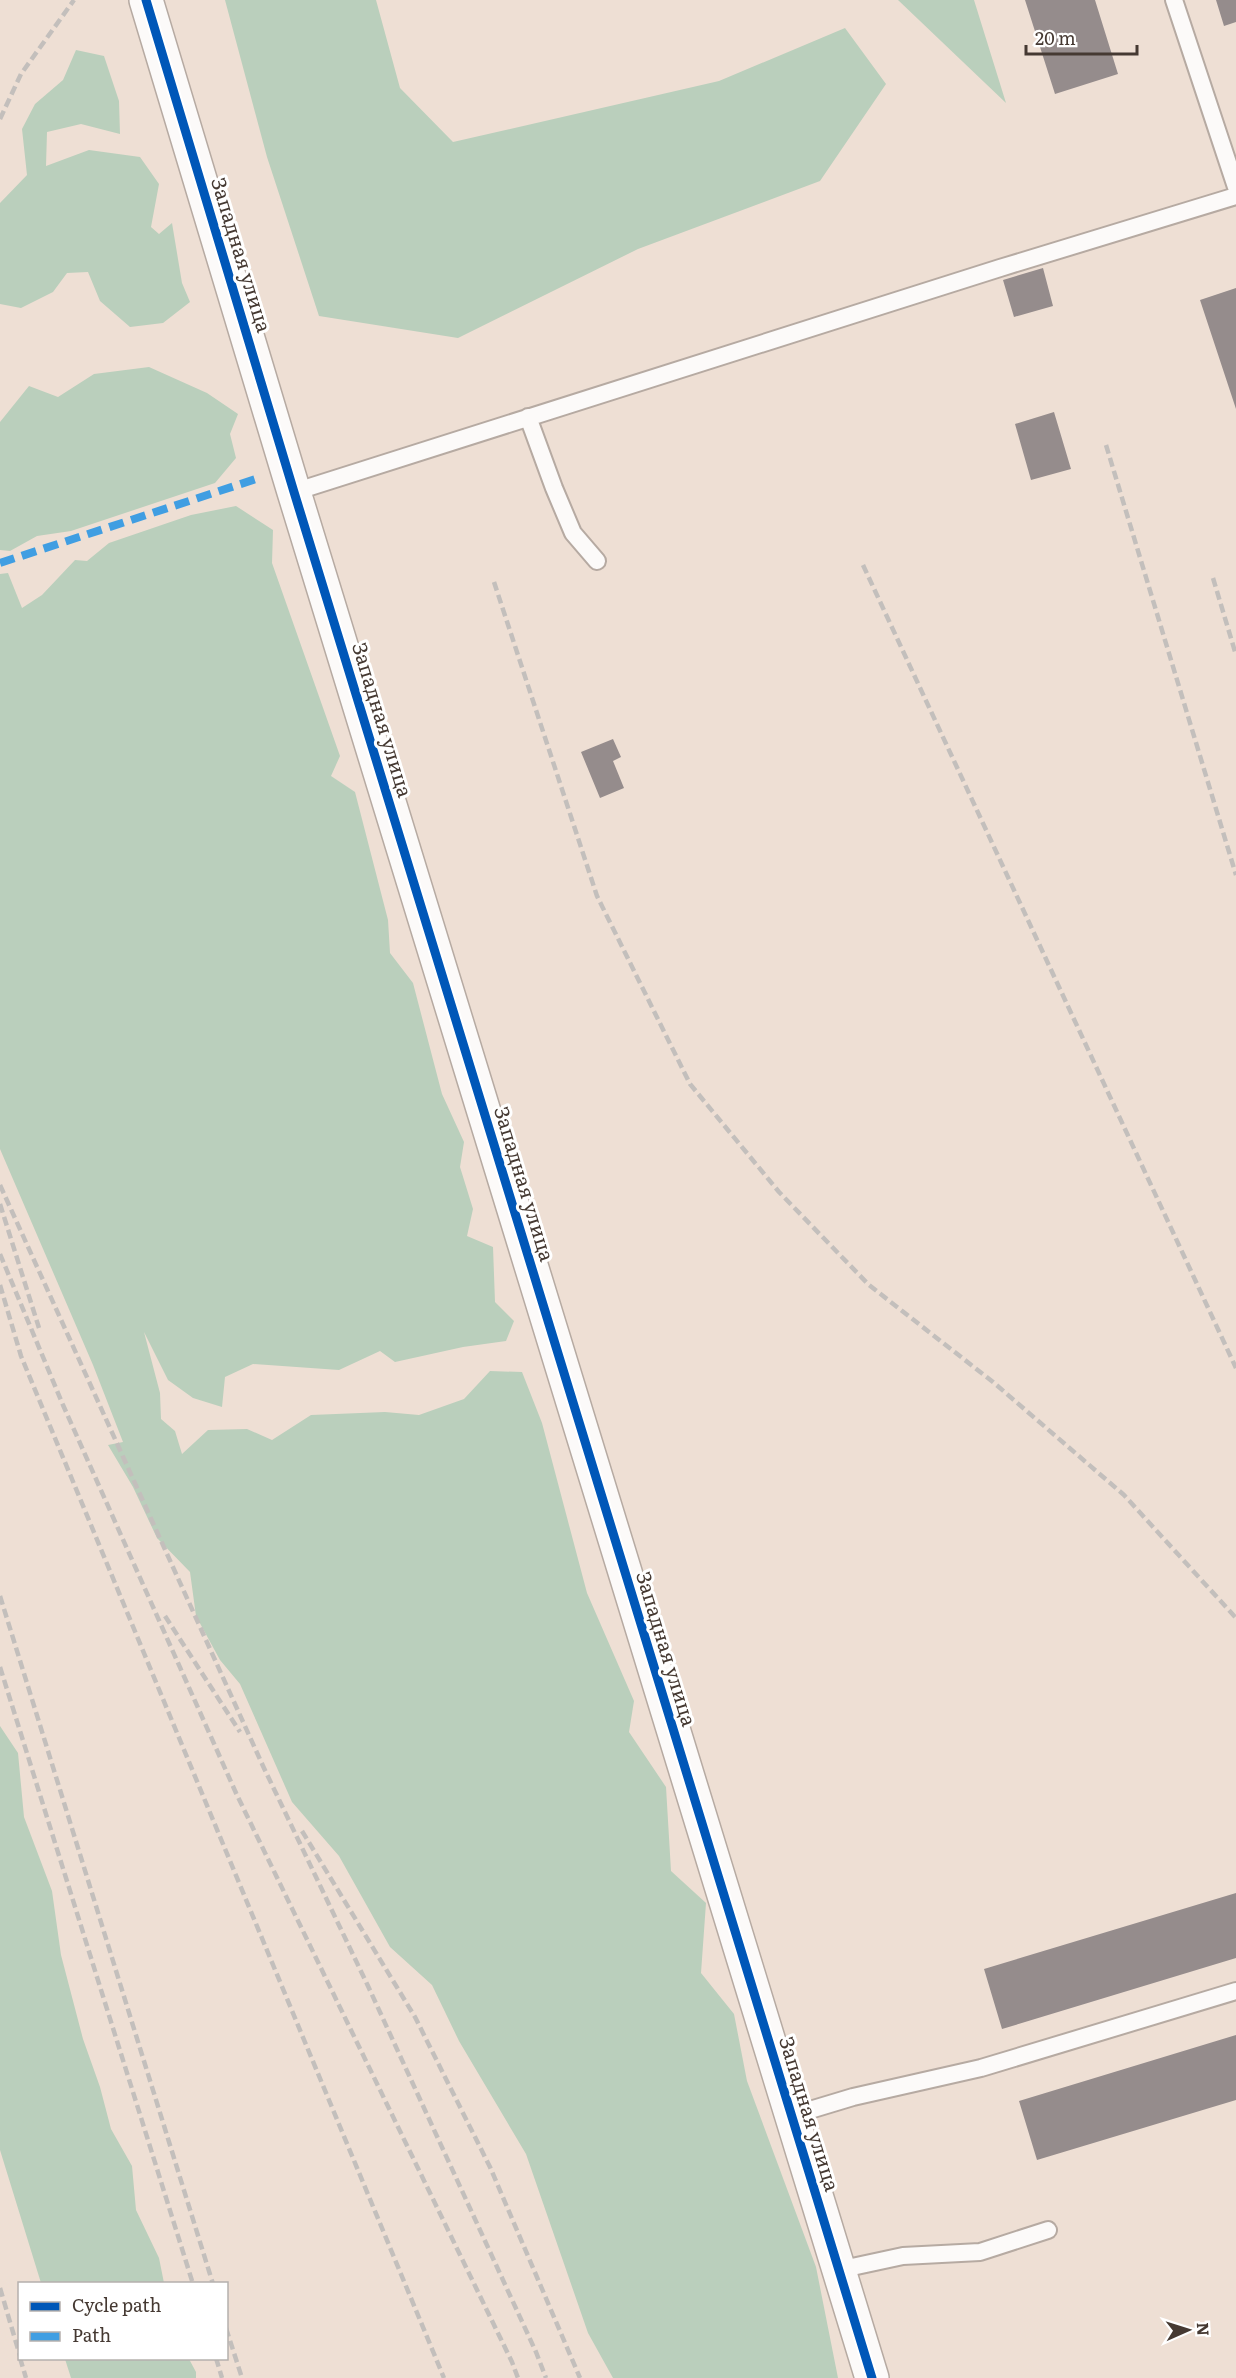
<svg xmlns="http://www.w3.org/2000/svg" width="1236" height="2378" font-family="Literata,serif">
<rect width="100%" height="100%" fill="#eedfd4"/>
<path fill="#bacfbc" d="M225,0H376L400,88L453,142L719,81L845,28L886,84L820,181L638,249L458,338L319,316L267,157Z
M898,0H974L1006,103Z
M76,50L104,56L119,101L120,134L81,124L47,132L46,166L89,150L140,157L159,184L151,227L159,234L172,223L182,283L190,302L163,323L130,327L100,301L88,272L67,273L53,292L21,308L0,304V203L27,175L22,129L35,104L63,80Z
M149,367L207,393L238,414L230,434L236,458L215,483L71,531L37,536L10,551L0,550V422L29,386L58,397L94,374Z
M236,506L273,530L272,563L340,756L331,776L355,792L388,920L390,953L413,983L442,1094L464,1142L460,1167L473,1209L467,1236L493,1247L495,1302L514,1321L506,1341L463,1347L395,1362L380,1351L339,1370L253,1364L225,1377L222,1407L193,1398L168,1380L144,1332L160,1393L161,1419L175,1431L182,1454L208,1430L247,1429L272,1440L311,1415L385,1412L419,1415L464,1399L490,1371L522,1372L542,1423L587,1593L634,1701L629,1732L666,1787L671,1871L706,1903L701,1973L734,2014L747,2081L816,2267L838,2378H613L588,2333L526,2154L459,2041L432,1985L390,1947L339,1856L292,1802L240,1684L220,1660L196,1616L190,1572L157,1538L133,1487L108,1445L123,1442L93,1365L0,1149V574L8,573L22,608L42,595L75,560L87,561L109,543L191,515Z
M0,1726L18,1753L24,1817L52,1891L61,1955L83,2039L100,2087L111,2129L132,2166L136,2210L159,2258L164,2283H41L0,2150Z
M65,2359H189L196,2372V2378H71Z"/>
<path fill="#958c8c" d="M1025,0H1095L1118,74L1055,94Z
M1216,0H1236V22L1224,26Z
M1043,268L1053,306L1014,317L1003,280Z
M1236,288V409L1200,300Z
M1054,412L1071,469L1031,480L1015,424Z
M613,739L621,757L613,761L624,788L600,798L581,752Z
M1236,1893V1958L1002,2029L984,1969Z
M1236,2035V2100L1037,2160L1019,2101Z"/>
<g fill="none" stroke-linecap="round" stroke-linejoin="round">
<g stroke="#b6aaa2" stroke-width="20">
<path id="lane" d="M1174,0L1236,187
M528,417L554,488L573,533L597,561
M294,492L1000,268L1236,196
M790,2116L853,2097L981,2068L1236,1991
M838,2270L903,2256L980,2252L1048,2230"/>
</g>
<g stroke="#b6aaa2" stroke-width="36">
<path id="secondary" d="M146,0L294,492L872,2378"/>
</g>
<use href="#lane" stroke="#fcfaf9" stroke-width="16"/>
<use href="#secondary" stroke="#fcfaf9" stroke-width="33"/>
<path stroke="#c3bfbc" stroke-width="4.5" stroke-dasharray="9 4.5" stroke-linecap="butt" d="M0,119L21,74L74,0
M1106,445L1236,875
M863,565L1236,1368
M1213,578L1236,655
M494,582L597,896L690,1084L779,1192L869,1285L993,1382L1124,1495L1236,1618
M0,1185L263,1766L368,1986L536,2352L546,2378
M0,1204L39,1328
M0,1254L63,1405L236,1793L512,2362L518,2378
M0,1285L21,1356L444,2378
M0,1596L213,2284
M165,1616L240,1732
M0,1667L193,2284
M302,1831L415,2017L490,2167L580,2378
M0,2288L20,2356
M226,2328L242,2378
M20,2358L26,2378
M216,2358L222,2378"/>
<path stroke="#409ee2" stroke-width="8" stroke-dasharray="15 8" stroke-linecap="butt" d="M0,563L262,477"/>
<g stroke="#fff" stroke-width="13">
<path id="cycleway" d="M146,0L294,492L872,2378"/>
</g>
<use href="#cycleway" stroke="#0057b8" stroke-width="9"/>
</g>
<g text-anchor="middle" stroke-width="6" stroke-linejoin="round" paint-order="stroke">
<g font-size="20" fill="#453932" stroke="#fff">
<text transform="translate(241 255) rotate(73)" y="7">Западная улица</text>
<text transform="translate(382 720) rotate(73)" y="7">Западная улица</text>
<text transform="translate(524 1184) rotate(73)" y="7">Западная улица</text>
<text transform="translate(666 1649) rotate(73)" y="7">Западная улица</text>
<text transform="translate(809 2114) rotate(73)" y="7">Западная улица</text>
</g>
</g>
<rect x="18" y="2282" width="210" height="78" fill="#ffffff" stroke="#b5b0ad" stroke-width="1.5"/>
<rect x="30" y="2302" width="30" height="9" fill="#0057b8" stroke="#b5b0ad" stroke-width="1.5"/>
<text x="72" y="2312" font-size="18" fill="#453932">Cycle path</text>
<rect x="30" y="2332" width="30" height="9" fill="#409ee2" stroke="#b5b0ad" stroke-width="1.5"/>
<text x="72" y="2342" font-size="18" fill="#453932">Path</text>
<g transform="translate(1188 2330) rotate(87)" stroke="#ffffff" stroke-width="4.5" paint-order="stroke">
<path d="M0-4.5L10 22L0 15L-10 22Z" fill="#453932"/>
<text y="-9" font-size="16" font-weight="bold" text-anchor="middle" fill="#453932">N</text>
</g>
<path d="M1026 45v9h111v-9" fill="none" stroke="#453932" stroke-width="3"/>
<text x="1035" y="45" font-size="18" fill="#453932" stroke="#ffffff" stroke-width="4.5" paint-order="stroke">20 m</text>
</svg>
